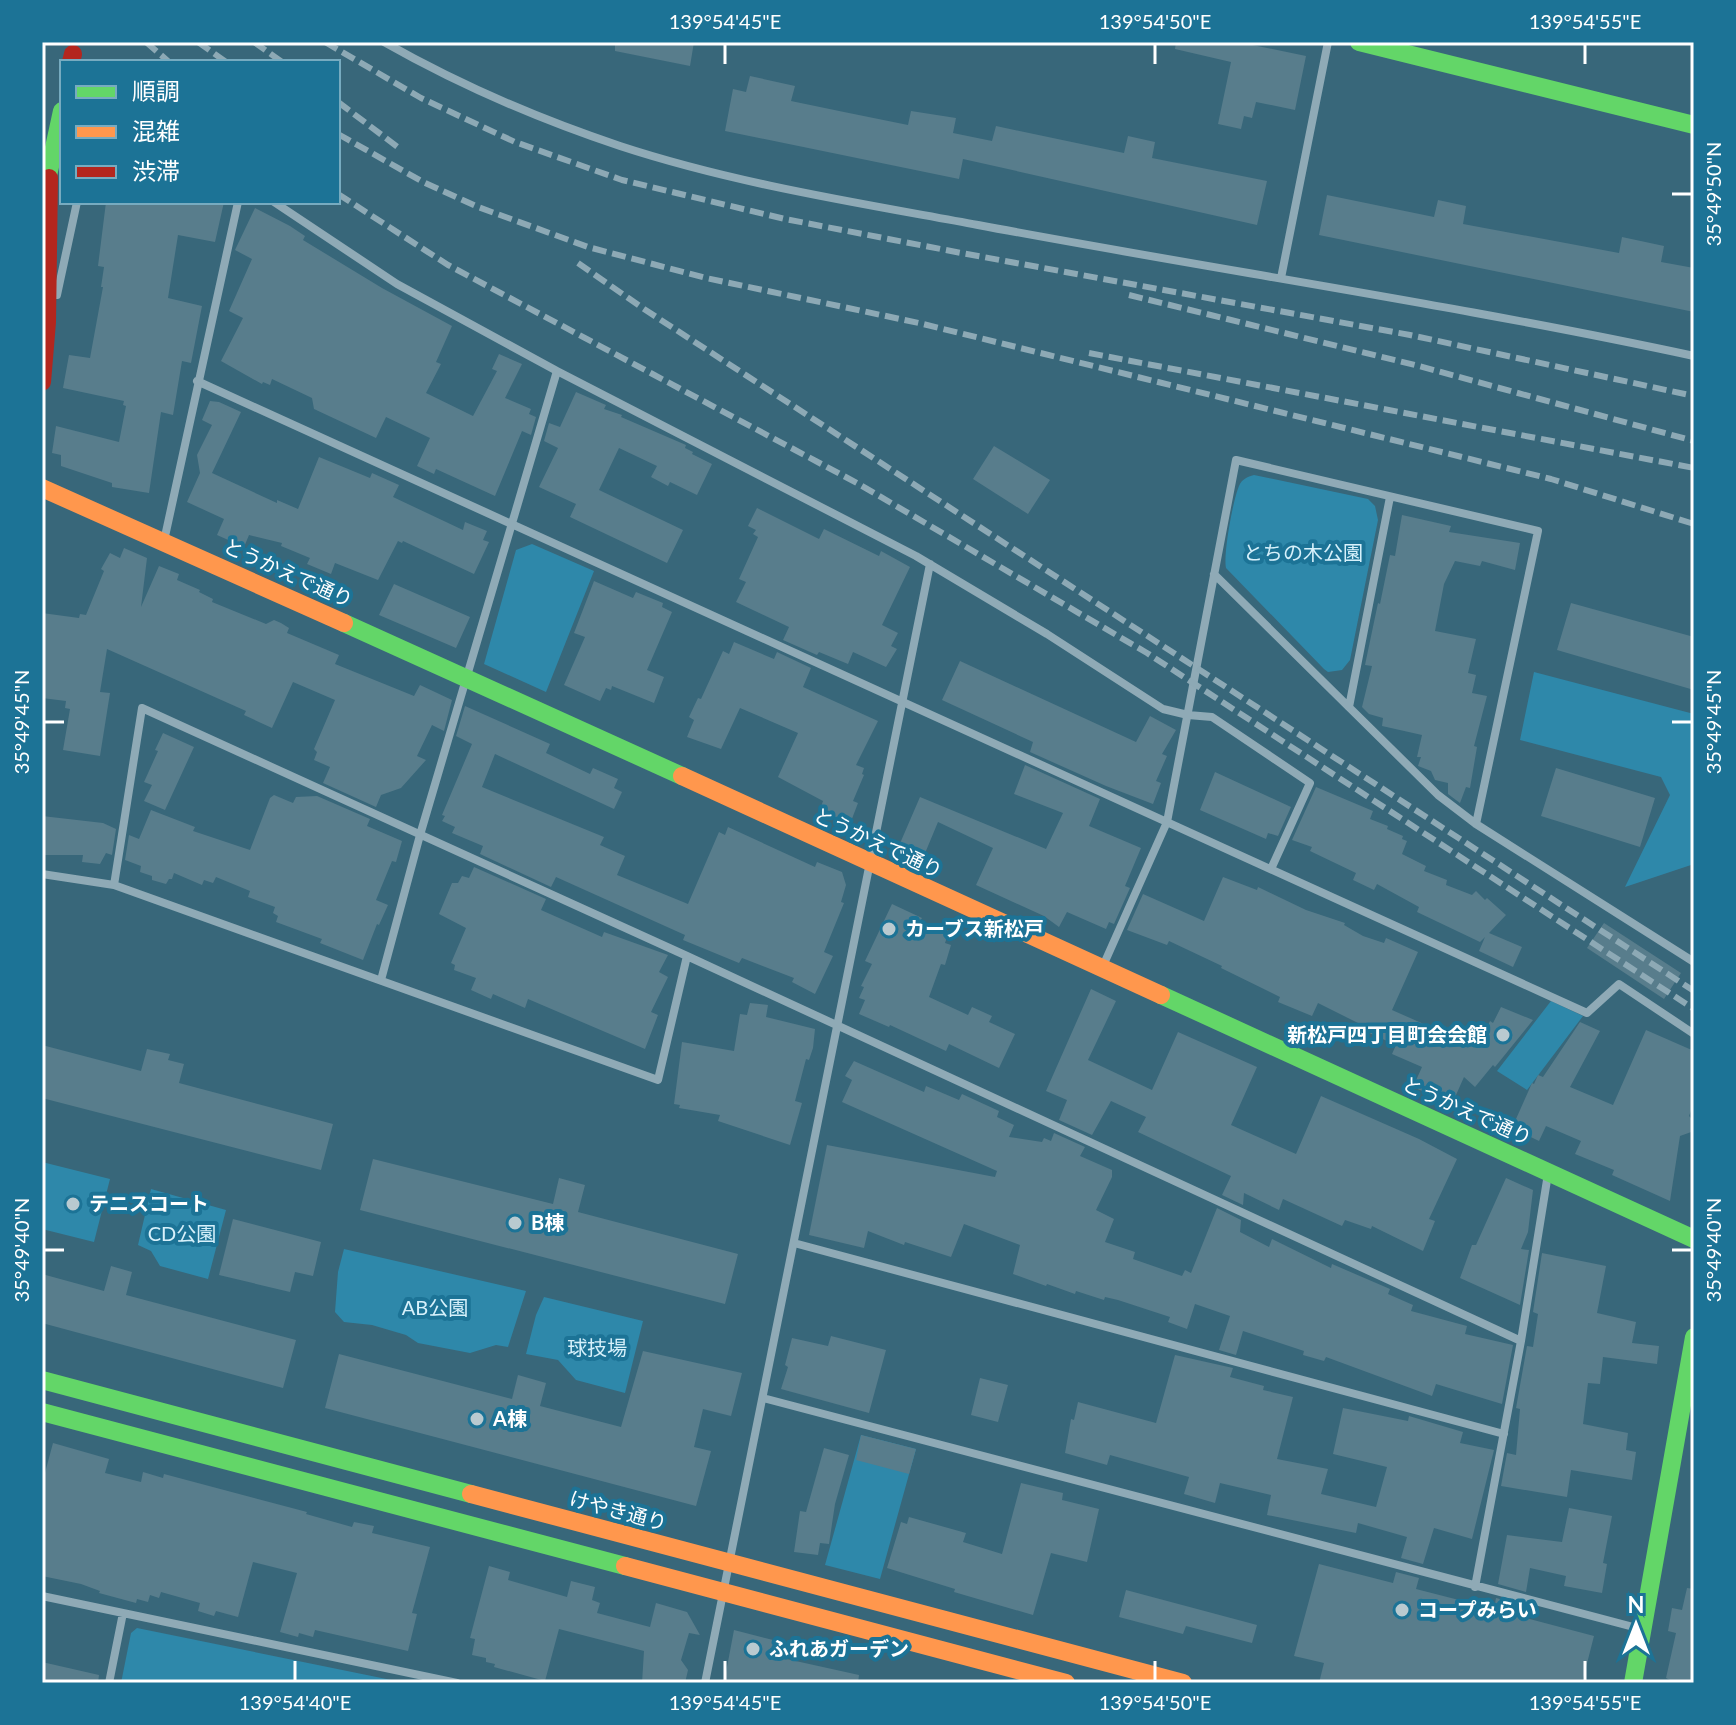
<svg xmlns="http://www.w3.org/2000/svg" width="1736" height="1725" font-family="Lato,'Noto Sans JP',sans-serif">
<rect width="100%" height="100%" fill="#38677a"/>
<path fill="#2e88aa" d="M1254,475L1368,499L1375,506L1378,520L1350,660L1342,670L1328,672L1324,669L1226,568C1223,554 1233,500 1239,486C1242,479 1247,477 1254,475Z
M532,544L594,571L546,692L484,664L516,550Z
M1534,672L1694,714V864L1625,887L1670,795L1661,777L1520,740Z
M1551,1001L1583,1016L1527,1090L1497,1071Z
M42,1162L110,1179L94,1242L42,1229Z
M151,1189L226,1210L208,1279L160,1266L151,1251L138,1245Z
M344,1249L526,1291L508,1347L496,1345L470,1353L418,1343L406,1335L372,1325L344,1322L335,1312L338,1272Z
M544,1297L643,1321L625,1393L576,1380L558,1360L526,1354L536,1315Z
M861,1435L916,1449L880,1579L825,1565Z
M137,1628L406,1683H121L131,1633Z"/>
<path fill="#587d8c" d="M615,42H694L690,66L615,51Z
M1176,42H1238L1306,56L1295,110L1256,102L1252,118L1244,116L1241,129L1218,124L1231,62L1175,49Z
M750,76L795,86L791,101L844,112L908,125L911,111L956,118L953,133L992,141L996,126L1124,153L1128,136L1155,142L1152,158L1267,181L1257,225L963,159L959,179L725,131L733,89L746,92Z
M1327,195L1434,217L1438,200L1466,206L1463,224L1619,253L1622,237L1664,246L1661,262L1694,268V312L1319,235Z
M106,202H224L215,242L178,235L168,298L202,306L191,363L182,361L173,415L161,412L149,493L112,487V483L61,466V455L52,453L56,426L119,442L126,406L123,405L124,401L63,388L69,355L90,358L103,287H101L104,267L98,266Z
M255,208L290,226L305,236L303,240L382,288L452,326L436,362L441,364L426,393L473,416L497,371L492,369L499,354L522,364L505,398L531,409L529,414L536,417L531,435L522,431L495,496L436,469L434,474L417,466L430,438L386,417L376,438L314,409L312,398L272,379L270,385L263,382L262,384L221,361L243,318L229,311L252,259L235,250Z
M576,392L606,405L604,409L622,415L621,417L686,445L685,448L693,452L692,454L712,464L697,495L670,482L668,486L651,477L657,466L619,448L599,490L683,530L667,563L570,517L576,504L539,487L558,448L544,441L549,423L560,427Z
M210,401L219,402L241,412L212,473L277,503V500L298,509L319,457L370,478L372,473L399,485L393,497L463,530L465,522L487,531L483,540L489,542L474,574L403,541L402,543L398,541L378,580L335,563L331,574L307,564L310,558L281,546L282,543L249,535L244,547L217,535L224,519L187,502L200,473L197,455L212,425L202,420Z
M994,446L1050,480L1028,514L973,479Z
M757,508L819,539L824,529L879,556L881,551L910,567L882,625L898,633L891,646L897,649L886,667L853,652L848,664L819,652L817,655L783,640L789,627L736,602L746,582L739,579L758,537L753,534L756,530L748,526Z
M1402,515L1451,526L1449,532L1520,543L1515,570L1482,561L1480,566L1455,561L1444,584L1435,631L1476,639L1468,673L1476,675L1472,693L1487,696L1474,746L1477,747L1470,788L1466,787L1460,803L1448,794V783L1435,780L1431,771L1418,766L1421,757H1417L1422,735L1382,726L1383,718L1369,714L1362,707L1372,666L1365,665L1378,603L1380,604L1390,555L1395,556Z
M124,548L147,558L141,607L159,566L179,574L177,580L200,590L199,592L213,599L212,602L266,624L274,620L281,623L289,628L287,633L339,655L335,664L414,696L420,685L452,700L444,731L432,725L417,756L426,760L401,788L381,795L376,807L323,783L330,767L314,760L317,752L314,749L335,700L293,682L272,728L244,715L246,711L107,649L100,692L110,693L100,756L63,750L70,709L65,708L66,701L42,698V613L79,618L80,614L86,615L104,571L101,569L110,553L120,558Z
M594,581L633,598L636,592L663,603L662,607L672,612L647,670L664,677L654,703L612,686L611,690L606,688L600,701L564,685L585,637L574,633Z
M394,584L470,617L456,648L379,615Z
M1571,603L1694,637V690L1557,650Z
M734,642L774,659L777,652L811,668L803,687L878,721L856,765L864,768L862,774L864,775L853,801L858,803L850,824L819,813L823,801L778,777L798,733L740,708L721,749L687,737L694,720L689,717L698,698L701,699L723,651L729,654Z
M960,661L1136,742L1150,716L1176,730L1162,754L1167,756L1156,781L1161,783L1153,804L1106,786L1030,752L1033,742L942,700Z
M465,706L550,744L546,753L590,774L593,768L618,779L614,788L622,792L614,809L495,754L482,787L604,837L600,845L625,856L617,875L688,904L719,832L725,835L728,827L815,867L817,862L842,872L846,885L841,902L844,903L824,952L833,956L815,994L792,982L794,978L742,958L739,963L683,940L685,935L556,877L551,887L480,854L483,846L452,833L455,827L442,821L445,816L442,815L472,744L456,736Z
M163,733L194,747L165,810L144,801L152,785L144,782L158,751L155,750Z
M1025,765L1100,799L1089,826L1141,848L1125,886L1130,888L1114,924L1109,922L1106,929L1067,912L1059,927L1044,916L976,885L993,848L938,822L923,858L898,848L920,797L1046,849L1063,813L1014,794Z
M1556,768L1655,798L1640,847L1541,816Z
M1215,772L1291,807L1278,836L1268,833L1266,839L1200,810Z
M1316,787L1373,811L1370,819L1388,826L1387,829L1403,836L1402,839L1407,841L1402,854L1426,866L1424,871L1447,880L1446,885L1472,895L1476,891L1485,900L1487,898L1506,915L1489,933L1522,947L1513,967L1479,951L1485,937L1480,942L1417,912L1419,907L1377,884L1374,890L1353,880L1356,873L1310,851L1312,847L1292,840Z
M274,795L293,803L296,797L317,796L370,819L367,826L402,841L396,862L392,861L376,900L388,905L379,925L377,924L363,960L320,943L322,939L276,922L278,916L273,913L275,907L248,897L250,891L216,877L213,883L204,880L202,885L174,873L172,879H169L166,884L152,880V876L140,872L141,866L125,860L129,835L139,839L151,810L195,827L193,831L250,850L270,798Z
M42,816L103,823L116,829L112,855L106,853L100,864L82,862L83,855H42Z
M474,867L546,899L541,910L602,937L604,932L668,955L659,972L668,977L651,1012L658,1015L645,1049L528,999L525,1008L493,994L491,999L471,990L476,978L454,970L455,965L451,963L466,928L439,914L452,883H458L462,876L469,878Z
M1223,877L1257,890L1258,887L1306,910L1345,923L1344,925L1363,936L1384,943L1386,938L1418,952L1392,1010L1478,1048L1490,1021L1493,1023L1501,1007L1533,1020L1495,1067L1493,1065L1475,1087L1464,1077L1452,1104L1413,1087L1422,1067L1392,1054L1396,1045L1356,1027L1358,1023L1318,1003L1312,1016L1278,1002L1280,997L1221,968L1222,966L1169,941L1167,945L1127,930L1143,894L1204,921Z
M892,904L922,918L920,921L949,931L945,943L951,945L945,965L941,964L929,997L968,1015L972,1007L992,1016L989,1022L1015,1034L999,1068L949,1044L946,1051L890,1025L889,1027L859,1014L865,1000L859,998L864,987L861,986L872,964L865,961Z
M1604,923L1681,973L1664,999L1587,948Z
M1091,989L1116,1001L1088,1060L1152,1090L1178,1032L1257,1067L1231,1125L1296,1154L1321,1096L1419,1139L1457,1159L1429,1219L1435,1221L1423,1251L1372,1226L1371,1229L1345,1220L1342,1226L1283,1199L1279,1210L1244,1193L1243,1205L1222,1195L1231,1176L1138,1132L1146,1117L1111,1101L1092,1135L1059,1120L1067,1100L1046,1091Z
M750,1003L768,1005L766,1017L815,1029L813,1048L809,1060L806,1059L795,1101L802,1103L790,1145L718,1121L720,1115L679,1108L680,1105L674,1104L682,1042L734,1051L740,1014L747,1015Z
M1580,1022L1600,1031L1570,1087L1613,1105L1646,1030L1694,1051V1103L1689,1116L1694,1121V1131L1680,1136L1670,1201L1612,1175L1614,1170L1575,1154L1581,1141L1546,1126L1539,1141L1512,1128L1532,1083L1534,1084L1538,1075L1543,1077Z
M42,1045L141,1071L147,1049L170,1054L168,1060L184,1064L179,1083L333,1124L321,1170L42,1098Z
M854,1061L924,1092L926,1086L959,1100L962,1094L999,1111L997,1117L1014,1125L1009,1137L1042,1142L1044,1138L1051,1141L1054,1133L1085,1147L1080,1156L1112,1170V1177L1096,1210L1114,1219L1105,1242L1135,1252L1133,1259L1182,1276L1185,1270L1191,1273L1217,1208L1241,1220L1240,1232L1269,1247L1272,1239L1331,1268L1332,1264L1390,1289L1388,1294L1413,1305L1411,1311L1467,1326L1465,1334L1513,1345L1502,1404L1436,1384L1432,1396L1326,1357L1324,1361L1303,1355L1304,1351L1243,1331L1236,1355L1219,1350L1230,1316L1195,1304L1187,1329L1168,1322L1170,1317L1118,1300L1105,1297L1104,1300L1076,1291L1075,1294L1047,1284L1046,1286L1013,1274L1020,1245L964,1224L951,1257L905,1242L904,1245L868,1231L864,1248L809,1235L827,1145L995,1177L997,1171L842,1102L852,1080L845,1076Z
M373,1159L553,1204L559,1178L585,1185L578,1212L738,1254L725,1304L360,1210Z
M1506,1178L1533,1190L1528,1232L1521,1249L1529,1250L1520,1305L1460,1278L1472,1245H1476Z
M233,1219L321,1242L313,1276L295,1272L290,1292L219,1275Z
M1542,1253L1606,1266L1597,1313L1636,1322L1632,1343L1659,1346L1657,1364L1603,1357L1600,1384L1588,1383L1583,1424L1628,1433L1626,1450L1636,1452L1632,1480L1571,1470L1567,1497L1501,1486L1507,1453L1516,1455L1520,1409L1516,1408L1527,1346L1533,1347L1538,1314L1533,1312Z
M111,1266L132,1272L126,1295L296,1340L283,1388L42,1323V1274L104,1291Z
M831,1336L886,1350L869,1413L781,1389L788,1367L785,1365L792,1338L828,1346Z
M643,1351L742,1373L731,1416L703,1409L694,1447L711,1451L696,1506L325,1408L339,1354L512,1399L518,1375L546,1383L540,1406L621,1427Z
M1175,1355L1233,1368L1230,1377L1264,1386L1263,1390L1293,1397L1277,1459L1328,1469L1321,1494L1376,1507L1387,1467L1333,1454L1343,1408L1408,1421L1409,1416L1463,1432L1460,1443L1494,1450L1472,1539L1434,1528L1423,1564L1401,1558L1407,1537L1358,1523L1356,1533L1267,1515L1271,1495L1220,1483L1215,1503L1184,1494L1189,1477L1110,1455L1107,1465L1065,1453L1071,1419L1074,1420L1078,1402L1156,1423Z
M980,1378L1008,1385L998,1422L971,1415Z
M861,1435L916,1449L909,1474L856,1460Z
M53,1443L109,1459L105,1473L141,1482L143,1472L163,1478L164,1474L307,1512L306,1514L352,1527L354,1522L374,1526L372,1533L430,1547L412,1613L417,1614L408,1651L315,1630L313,1637L299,1633L298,1637L280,1632L297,1573L253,1562L238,1617L216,1611L214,1616L198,1611L200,1603L161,1592L159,1598L150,1595L148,1602L137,1599L136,1603L99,1593L100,1591L81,1584L42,1576V1484Z
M824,1448L849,1455L835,1504L829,1544L820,1543L818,1555L794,1552L800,1511L806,1512Z
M1021,1483L1063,1493L1062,1500L1099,1509L1087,1562L1051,1553L1033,1615L954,1592L955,1589L887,1568L901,1522L907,1524L909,1517L966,1533L963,1542L1002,1554Z
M1569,1508L1612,1516L1603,1563L1607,1564L1602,1593L1564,1586L1566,1576L1530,1568L1526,1592L1498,1584L1507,1535L1562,1542Z
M1319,1564L1393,1583L1396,1572L1419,1578L1416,1589L1494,1609L1496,1598L1524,1605L1522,1617L1594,1636L1582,1683H1319L1324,1663L1294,1656Z
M489,1566L510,1572L508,1580L567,1597L571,1581L595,1587L592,1600L600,1603L597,1613L650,1627L656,1603L687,1612L700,1635L689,1633L681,1660L688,1670L685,1683H642L644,1651L559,1629L545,1681L494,1667L495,1664L486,1662V1658L472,1655L475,1639L470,1638Z
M1687,1588L1694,1589V1683H1676L1666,1678L1676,1633L1668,1631L1672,1608L1682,1610Z
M1126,1590L1257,1625L1252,1643L1186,1626L1183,1634L1119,1617Z
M734,1630L777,1641L773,1656L859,1675L858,1683H724Z
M42,1662L99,1675L98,1683H42Z"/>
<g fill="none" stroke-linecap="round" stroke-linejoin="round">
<path stroke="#8faab6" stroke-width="8" d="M384,42C458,84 539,119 620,146C736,184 859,203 978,225C1217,270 1457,305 1694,356
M274,202L397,284L557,371L916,556L1047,634L1163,709L1188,715L1212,717L1310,783L1271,869
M1281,278L1328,42
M57,295L77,202
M197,381L1587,1013L1619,984L1694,1034
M164,541L238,202
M1214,574L1438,795L1476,824L1694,962
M1349,707L1390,497
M42,874L114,885L658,1080L687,956
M114,885L142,708L687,956L1521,1341
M1103,966L1167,822L1236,460L1538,531L1476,824
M381,980L420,835L557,371
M794,1243L1504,1434
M763,1398L1641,1629
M1475,1587L1521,1341L1548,1174
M42,1596L457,1683
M109,1683L123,1613
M705,1683L930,564"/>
<path stroke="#63d668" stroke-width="18" d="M1359,42L1694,125
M44,194L62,111
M344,623L682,776
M1161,995L1694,1239
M42,1380L471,1494
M42,1412L625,1566
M1633,1683L1694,1337"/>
<path stroke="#ff974d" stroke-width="18" d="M42,488L344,623
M682,776L1161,995
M471,1494L1183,1683
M625,1566L1066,1683"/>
<path stroke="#b3261e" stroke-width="18" d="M71,62L73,54
M42,382L47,322L49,178"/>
<path stroke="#8da9b5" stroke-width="6" stroke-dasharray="14 6" stroke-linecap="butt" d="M146,42L169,62
M198,42L226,62
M254,42L282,62
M325,42L421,98L515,142L622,180L785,219L956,252L1410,335L1694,396
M338,102L399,148
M338,134L423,182L478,207L588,247L706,278L919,323L1551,479L1694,524
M338,194L448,265L857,483L1147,653L1694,1009
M578,263L644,309L1694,991
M1129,295L1415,365L1694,441
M1089,353L1694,468"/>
</g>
<path fill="none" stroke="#fff" stroke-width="3" d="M725,44V64M1155,44V64M1585,44V64M1672,194H1692M44,722H64M1672,722H1692M44,1250H64M1672,1250H1692M295,1661V1681M725,1661V1681M1155,1661V1681M1585,1661V1681"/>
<g fill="#b9cad0" stroke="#1c7396" stroke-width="3">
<circle cx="889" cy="929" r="8"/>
<circle cx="1503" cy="1035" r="8"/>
<circle cx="73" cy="1204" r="8"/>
<circle cx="515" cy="1223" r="8"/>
<circle cx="477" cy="1419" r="8"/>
<circle cx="1402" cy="1610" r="8"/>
<circle cx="753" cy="1649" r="8"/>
</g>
<g text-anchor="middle" stroke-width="8" stroke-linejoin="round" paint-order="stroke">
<g font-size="20" fill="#d7f1fb" stroke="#1c7396">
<text x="1303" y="560">とちの木公園</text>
<text x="182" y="1241">CD公園</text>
<text x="435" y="1315">AB公園</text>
<text x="597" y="1355">球技場</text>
</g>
<g font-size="20" fill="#fff" stroke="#1c7396">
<text transform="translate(288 573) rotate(24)" y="7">とうかえで通り</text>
<text transform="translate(878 843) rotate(25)" y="7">とうかえで通り</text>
<text transform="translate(1467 1111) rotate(24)" y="7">とうかえで通り</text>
<text transform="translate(618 1511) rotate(15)" y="7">けやき通り</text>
</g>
<g font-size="20" font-weight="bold" fill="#fff" stroke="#1c7396" text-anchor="start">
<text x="905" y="936">カーブス新松戸</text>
<text x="1487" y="1042" text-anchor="end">新松戸四丁目町会会館</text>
<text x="89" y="1211">テニスコート</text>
<text x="531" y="1230">B棟</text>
<text x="493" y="1426">A棟</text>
<text x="1418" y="1617">コープみらい</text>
<text x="769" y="1656">ふれあガーデン</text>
</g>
</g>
<rect width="1736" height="1725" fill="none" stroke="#1c7396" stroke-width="88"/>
<rect x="60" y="60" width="280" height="144" fill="#1c7396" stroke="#77abc0" stroke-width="2"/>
<rect x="76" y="86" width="40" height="12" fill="#63d668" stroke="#77abc0" stroke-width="2"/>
<text x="132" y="100" font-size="24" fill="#ffffff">順調</text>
<rect x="76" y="126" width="40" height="12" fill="#ff974d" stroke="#77abc0" stroke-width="2"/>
<text x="132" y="140" font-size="24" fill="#ffffff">混雑</text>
<rect x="76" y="166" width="40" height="12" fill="#b3261e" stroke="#77abc0" stroke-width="2"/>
<text x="132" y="180" font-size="24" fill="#ffffff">渋滞</text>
<g transform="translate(1636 1625)" stroke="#1c7396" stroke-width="6" paint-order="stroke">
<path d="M0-6L14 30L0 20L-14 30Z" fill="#ffffff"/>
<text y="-12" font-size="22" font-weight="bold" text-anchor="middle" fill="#ffffff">N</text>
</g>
<rect x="44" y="44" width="1648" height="1637" fill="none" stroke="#fff" stroke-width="3"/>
<g font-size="20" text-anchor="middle" fill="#fff">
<text x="725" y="29">139°54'45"E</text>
<text x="1155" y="29">139°54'50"E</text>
<text x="1585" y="29">139°54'55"E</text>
<text transform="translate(1714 194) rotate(-90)" y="7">35°49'50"N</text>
<text transform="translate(22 722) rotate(-90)" y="7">35°49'45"N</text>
<text transform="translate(1714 722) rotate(-90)" y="7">35°49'45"N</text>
<text transform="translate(22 1250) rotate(-90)" y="7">35°49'40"N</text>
<text transform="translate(1714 1250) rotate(-90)" y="7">35°49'40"N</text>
<text x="295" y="1710">139°54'40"E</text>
<text x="725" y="1710">139°54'45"E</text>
<text x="1155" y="1710">139°54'50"E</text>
<text x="1585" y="1710">139°54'55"E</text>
</g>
</svg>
